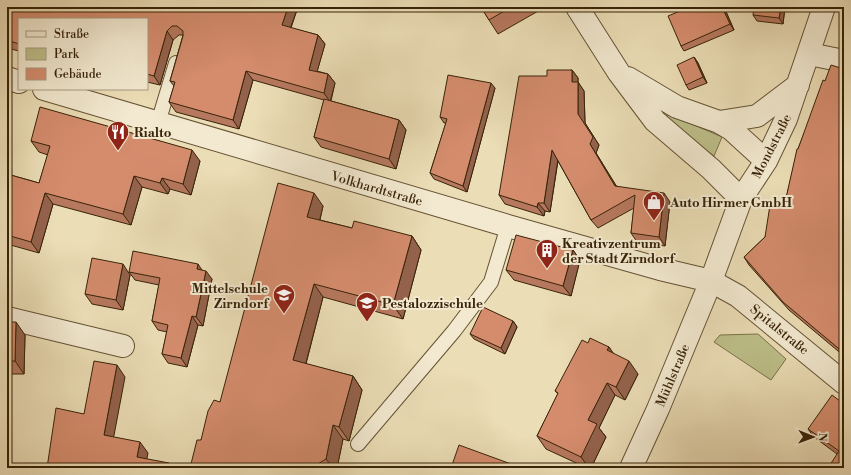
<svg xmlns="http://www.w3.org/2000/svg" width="851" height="475" font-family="'Libre Bodoni',serif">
<rect width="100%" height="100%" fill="#ebddb6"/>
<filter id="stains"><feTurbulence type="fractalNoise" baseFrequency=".005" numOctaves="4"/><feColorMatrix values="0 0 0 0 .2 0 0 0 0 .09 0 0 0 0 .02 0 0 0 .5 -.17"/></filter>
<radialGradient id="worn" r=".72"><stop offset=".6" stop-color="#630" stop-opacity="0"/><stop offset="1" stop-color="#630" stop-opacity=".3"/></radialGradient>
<path fill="#bdbf89" stroke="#7a7148" d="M671,115L722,137L714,156L666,121L665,116Z
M758,334L786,359L771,380L714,342L720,335Z"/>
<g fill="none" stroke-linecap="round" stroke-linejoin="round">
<g stroke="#655234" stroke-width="16">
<path id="service" d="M158,123L176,63
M358,444L454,331L491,282L508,226"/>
</g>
<g stroke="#655234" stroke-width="24">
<path id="minor" d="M809,54L844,61
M7,78L19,82
M44,89L508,226L660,269L711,281L738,296L844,383
M7,318L123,346"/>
</g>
<g stroke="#655234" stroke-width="24">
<path id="tertiary" d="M577,7L619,73L655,121L711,169L741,199
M628,78L677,107L719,122L731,129L766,161
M719,122L757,116L798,85
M631,468L658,409L711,281L741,199L766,161L786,119L824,7"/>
</g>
<use href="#service" stroke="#f2e9d0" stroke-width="14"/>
<use href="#minor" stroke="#f2e9d0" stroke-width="22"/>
<use href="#tertiary" stroke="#f2e9d0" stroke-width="22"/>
</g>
<path fill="#b6785e" stroke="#382308" d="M7,7H298L291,28L318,35L325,44L317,71L328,74L335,83L331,101L399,120L406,130L396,169L321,147L314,137L324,100L253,80L239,129L176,112L169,102L174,86L170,81L183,35H179L173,40L160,85L147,82V19H19V51L7,48Z
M481,7H538L540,10L498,34L489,20Z
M684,7H724L734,30L684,51L681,46L685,9Z
M785,7L783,24L757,21L753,15Z
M694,57L698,63L707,83L689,90L686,85Z
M844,69V356L789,310L749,265L744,257L765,237L784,207L798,149L825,81Z
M572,70L578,78V82L584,91L585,123L599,145L596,153L616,186L670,202L665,246L637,242L631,233L634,208L598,228L591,220L558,161L550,212L545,211L544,216L505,204L499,195L547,76Z
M495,88L467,192L434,179L430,173L446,123H444L440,117Z
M31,141L200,161L191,195L170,189L168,194L142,187L131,225L53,204L39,253L7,244V174L39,183L48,155L39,152Z
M323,206L320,220L352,228L412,236L421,250L403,319L323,297L306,364L353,376L362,390L349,441L343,439L337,468H190L201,440L220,402Z
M573,250L580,260L571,296L514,280L506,270Z
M202,270L212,279L203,326L198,325L187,367L168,363L162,354L167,332L158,330L152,321L159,285L135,280L129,272Z
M130,275L123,310L92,304L85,294Z
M513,321L517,327L505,354L474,339L470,334Z
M7,322L25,335L24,374H7Z
M588,343L609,347L613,353L638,374L625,400L615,395L599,428L606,437L591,468H587L546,449L537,436L558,394L555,391Z
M844,404V468L837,454L814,437L808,429Z"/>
<path fill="#94624c" stroke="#382308" d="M288,7H298L288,34L282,25Z
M722,7H724L734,30L730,24Z
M781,7H785L783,24L779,18Z
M167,31L173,40L160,85L154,76Z
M318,35L325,44L315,79L309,70Z
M694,57L698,63L707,83L703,77Z
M572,70L578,78V91L572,82Z
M246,71L253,80L239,129L233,120Z
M328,74L335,83L330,102L324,93Z
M578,82L584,91L585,123L599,145L596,153L622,195L615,186L590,144L578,114Z
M491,83L495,88L467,192L463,186Z
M399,120L406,130L396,169L389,159Z
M192,150L200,161L191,195L183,184Z
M552,150L558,159L550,212L544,203Z
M134,176L142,187L131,225L123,214Z
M162,178L170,189L168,194L160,183Z
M45,193L53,204L39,253L31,242Z
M314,193L323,206L317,231L307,217Z
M664,193L670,202L665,246L659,237Z
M538,203L545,211L544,216L537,207Z
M412,236L421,250L403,319L393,305Z
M573,250L580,260L571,296L563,286Z
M123,264L130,275L123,310L116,300Z
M198,264L204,273L197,269Z
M206,271L212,279L203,326L196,317Z
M314,284L323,297L303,374L293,360Z
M192,316L198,325L187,367L181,358Z
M513,321L517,327L505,354L501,348Z
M16,322L25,335L24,374L15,361Z
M609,347L617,359L607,350Z
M629,361L638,374L625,400L616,387Z
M117,365L125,377L112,446L104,435Z
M353,376L362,390L349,441L339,427Z
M607,383L615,395L599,428L606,437L591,468H589L581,457L588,420Z
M333,425L343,439L337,468H333L326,459Z
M140,442L148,453L145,468L137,457Z
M169,463L173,468H168Z"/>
<path fill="#d48c6d" stroke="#382308" d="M7,7H288L282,25L318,35L309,70L328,74L324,93L246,71L233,120L169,102L175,82L170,81L183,36V31L177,26H172L167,31L154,76L147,74V19H19V44L7,40Z
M481,7H511L489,20Z
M684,7H722L730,24L681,46L668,16L685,9Z
M754,7H781L779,18L753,15Z
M694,57L703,77L686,85L677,65Z
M831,65L844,69V353L783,302L744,257L765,237L770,205L784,207L797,149H798L823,80L825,81Z
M547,70H572V82H578V114L593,137L590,144L615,186L664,193L659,237L631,233L635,195L591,220L552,150L544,203H538L537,207L499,195L519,76H547Z
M448,75L491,83L463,186L430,173L447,119L440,117Z
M324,99L399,120L389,159L314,137Z
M40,107L192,150L183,184L162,178L160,183L134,176L123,214L45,193L31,242L7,235V174L39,183L50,146L31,141Z
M278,183L314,193L307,217L352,228L354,221L412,236L393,305L314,284L293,360L353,376L339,427L333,425L326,459L311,468H303L293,466V468H190L197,440H201L208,411L214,400L220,402Z
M516,235L573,250L563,286L506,270Z
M133,251L198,264L197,269L206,271L196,317L192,316L181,358L162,354L168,325L152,321L160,278L129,272Z
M92,258L123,264L116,300L85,294Z
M483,307L513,321L501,348L470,334Z
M7,322H16L15,361H7Z
M590,338L609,347L607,350L629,361L616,387L607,383L588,420L597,424L581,457L537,436L558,393L555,391L582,340L588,343Z
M94,361L117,365L104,435L140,442L137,457L169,463L168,468H47L56,408L84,414Z
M832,395L844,404V468H828L839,451L808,429Z
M459,445L522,468H451Z"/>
<defs>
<g id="restaurant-pin" transform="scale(1.15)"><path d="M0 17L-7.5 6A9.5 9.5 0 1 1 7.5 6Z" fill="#8f2418" stroke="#f2e9d0"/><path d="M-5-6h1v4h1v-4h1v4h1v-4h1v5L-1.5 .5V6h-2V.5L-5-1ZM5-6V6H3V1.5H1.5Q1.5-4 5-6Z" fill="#fff"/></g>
<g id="shop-pin" transform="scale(1.15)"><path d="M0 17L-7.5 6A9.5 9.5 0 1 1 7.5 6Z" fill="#8f2418" stroke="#f2e9d0"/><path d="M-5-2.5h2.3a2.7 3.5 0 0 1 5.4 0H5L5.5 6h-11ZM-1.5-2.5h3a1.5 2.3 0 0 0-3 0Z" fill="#fff"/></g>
<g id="building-pin" transform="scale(1.15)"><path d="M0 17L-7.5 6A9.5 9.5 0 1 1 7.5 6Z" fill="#8f2418" stroke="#f2e9d0"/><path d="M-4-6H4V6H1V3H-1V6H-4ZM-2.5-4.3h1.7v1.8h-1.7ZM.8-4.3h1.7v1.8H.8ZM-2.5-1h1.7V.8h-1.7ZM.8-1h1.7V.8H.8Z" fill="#fff"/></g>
<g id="school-pin" transform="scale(1.15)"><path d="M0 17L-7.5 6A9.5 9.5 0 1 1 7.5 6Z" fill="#8f2418" stroke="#f2e9d0"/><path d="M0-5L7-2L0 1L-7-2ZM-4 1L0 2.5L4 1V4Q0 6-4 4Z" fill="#fff"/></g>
</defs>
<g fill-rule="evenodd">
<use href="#restaurant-pin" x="118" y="132"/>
<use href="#shop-pin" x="654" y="202"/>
<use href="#building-pin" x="547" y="250"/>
<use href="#school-pin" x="284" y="295"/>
<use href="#school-pin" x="367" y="303"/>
</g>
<g text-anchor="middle" stroke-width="4" stroke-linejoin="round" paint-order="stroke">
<g font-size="13" font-weight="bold" fill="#382308" stroke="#f2e9d0" text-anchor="start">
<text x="134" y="137">Rialto</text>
<text x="670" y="207">Auto Hirmer GmbH</text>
<text x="562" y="248">Kreativzentrum<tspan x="562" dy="15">der Stadt Zirndorf</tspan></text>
<text x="268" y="293" text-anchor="end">Mittelschule<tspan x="268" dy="15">Zirndorf</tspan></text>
<text x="382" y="308">Pestalozzischule</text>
</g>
<g font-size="13" fill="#382308" stroke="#f2e9d0">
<text transform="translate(771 146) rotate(-63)" y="5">Mondstraße</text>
<text transform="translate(377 188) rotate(16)" y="5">Volkhardtstraße</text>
<text transform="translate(780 329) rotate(39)" y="5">Spitalstraße</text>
<text transform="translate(672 375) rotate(-67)" y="5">Mühlstraße</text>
</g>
</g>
<rect width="851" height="475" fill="none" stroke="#ebddb6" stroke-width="24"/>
<rect x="8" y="8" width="835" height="459" fill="none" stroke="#382308" stroke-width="2"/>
<rect x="12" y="12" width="827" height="451" fill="none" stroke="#382308"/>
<rect x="18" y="18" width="130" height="72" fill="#f2e9d0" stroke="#a89a80"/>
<rect x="26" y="31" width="20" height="6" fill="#f2e9d0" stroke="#a89a80"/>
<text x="54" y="38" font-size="12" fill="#382308">Straße</text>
<rect x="26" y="48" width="20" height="12" fill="#bdbf89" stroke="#a89a80"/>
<text x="54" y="58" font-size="12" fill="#382308">Park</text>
<rect x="26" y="68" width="20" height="12" fill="#d48c6d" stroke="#a89a80"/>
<text x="54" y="78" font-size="12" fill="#382308">Gebäude</text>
<g transform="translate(813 437) rotate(91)" stroke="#f2e9d0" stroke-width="3" paint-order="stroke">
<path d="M0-3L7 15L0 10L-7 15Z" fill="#382308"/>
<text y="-6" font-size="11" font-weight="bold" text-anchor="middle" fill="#382308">N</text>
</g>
<rect width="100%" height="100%" filter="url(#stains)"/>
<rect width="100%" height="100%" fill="url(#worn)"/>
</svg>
